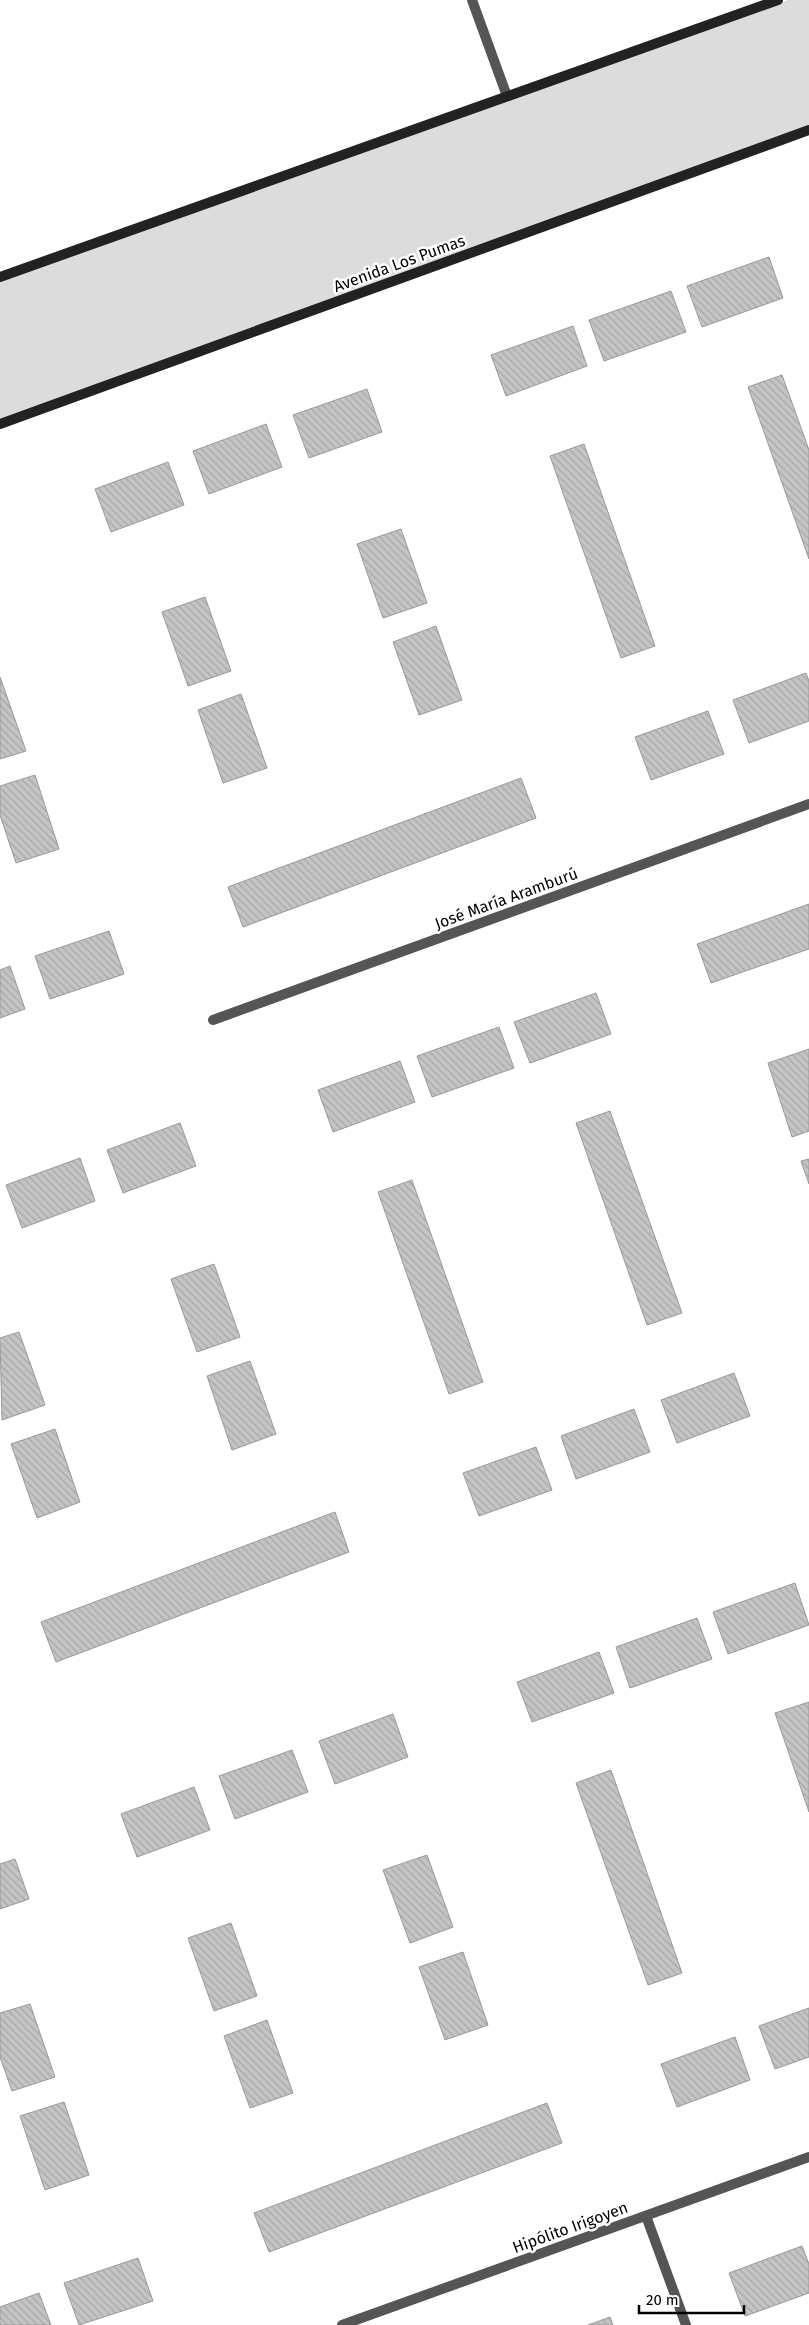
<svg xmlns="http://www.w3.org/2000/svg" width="809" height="2325" font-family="'Fira Sans',sans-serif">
<defs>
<pattern id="building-back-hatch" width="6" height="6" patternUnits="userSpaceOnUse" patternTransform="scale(1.25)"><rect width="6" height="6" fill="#c4c4c4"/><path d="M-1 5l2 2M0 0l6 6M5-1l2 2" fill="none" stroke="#a7a7a7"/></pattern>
</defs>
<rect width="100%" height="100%" fill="#fff"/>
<path fill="#dcdcdc" d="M788,0H809V130L0,424V282Z"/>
<path fill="url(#building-back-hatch)" stroke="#999" d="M769,257L783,298L702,327L687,286Z
M671,291L686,332L604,361L589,320Z
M573,326L587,366L506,396L491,355Z
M782,375L809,450V559L748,387Z
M367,389L382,432L309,458L293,415Z
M266,424L282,467L209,494L193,451Z
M584,444L655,646L621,658L550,456Z
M168,462L184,505L111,532L95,489Z
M401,529L427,603L383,618L357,544Z
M205,597L231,671L188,686L162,612Z
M436,626L462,700L419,715L393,642Z
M806,673L809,681V721L749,743L733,700Z
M0,677L26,751L0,759Z
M241,694L267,768L223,783L198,710Z
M708,711L724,754L651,780L635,737Z
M35,775L59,849L16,863L0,815V786Z
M521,778L536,818L243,927L228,887Z
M809,904V949L711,983L697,944Z
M109,931L124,974L50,999L35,956Z
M10,966L25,1009L0,1018V970Z
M596,993L611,1034L530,1063L514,1022Z
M499,1027L514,1068L432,1097L417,1056Z
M809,1049V1131L792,1137L768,1063Z
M400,1061L415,1102L333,1132L318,1090Z
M610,1111L682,1313L647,1325L576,1123Z
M180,1123L196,1166L123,1193L107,1150Z
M80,1158L95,1201L22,1228L6,1185Z
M809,1159V1184L801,1161Z
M412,1180L483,1382L449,1394L378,1192Z
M214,1264L240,1337L197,1352L171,1279Z
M19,1332L45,1405L2,1420L0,1338Z
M250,1361L276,1434L232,1450L207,1376Z
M734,1373L750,1416L677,1443L661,1400Z
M634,1409L650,1452L576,1479L561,1436Z
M55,1429L80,1502L37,1518L11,1444Z
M536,1447L552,1490L479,1516L463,1473Z
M335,1512L349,1552L56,1662L41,1622Z
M795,1583L809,1625L728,1654L713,1612Z
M697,1618L712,1659L630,1688L616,1647Z
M599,1652L614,1693L532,1722L517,1682Z
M809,1702V1812L775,1713Z
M393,1714L408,1757L335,1784L319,1741Z
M292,1750L308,1792L235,1819L219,1776Z
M611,1770L682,1973L648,1985L576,1783Z
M194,1787L210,1830L137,1857L121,1814Z
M427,1855L453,1927L410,1943L383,1870Z
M15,1859L29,1899L0,1909V1864Z
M231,1923L257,1996L214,2011L188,1938Z
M463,1952L488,2025L445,2040L419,1967Z
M30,2004L55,2077L12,2091L0,2057V2013Z
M809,2008V2057L775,2069L759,2026Z
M267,2020L293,2093L250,2108L224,2036Z
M735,2037L750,2080L677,2107L661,2064Z
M64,2102L89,2175L45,2190L20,2116Z
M547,2103L562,2143L269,2252L254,2213Z
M802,2246L809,2264V2293L745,2316L729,2273Z
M138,2258L153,2301L79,2325L64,2283Z
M39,2293L51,2325H0V2307Z
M610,2317L613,2325H588Z"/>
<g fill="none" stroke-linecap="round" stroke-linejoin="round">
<path stroke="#555" stroke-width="10" d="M472,0L507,96
M213,1020L809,804
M646,2216L686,2325
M342,2325L809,2157"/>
<path stroke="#222" stroke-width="10" d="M0,277L778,0
M0,424L809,130"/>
</g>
<g text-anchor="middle" stroke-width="5" stroke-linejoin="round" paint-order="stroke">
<g font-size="16" fill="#000" stroke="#fff">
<text transform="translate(399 263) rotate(-20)" y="6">Avenida Los Pumas</text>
<text transform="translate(506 898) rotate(-20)" y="6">José María Aramburú</text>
<text transform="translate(570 2227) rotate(-20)" y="6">Hipólito Irigoyen</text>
</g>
</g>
<path d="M639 2305v8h105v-8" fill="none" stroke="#000000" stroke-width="2.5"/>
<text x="646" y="2305" font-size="15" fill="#000000" stroke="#ffffff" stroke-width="4" paint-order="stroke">20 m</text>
</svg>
